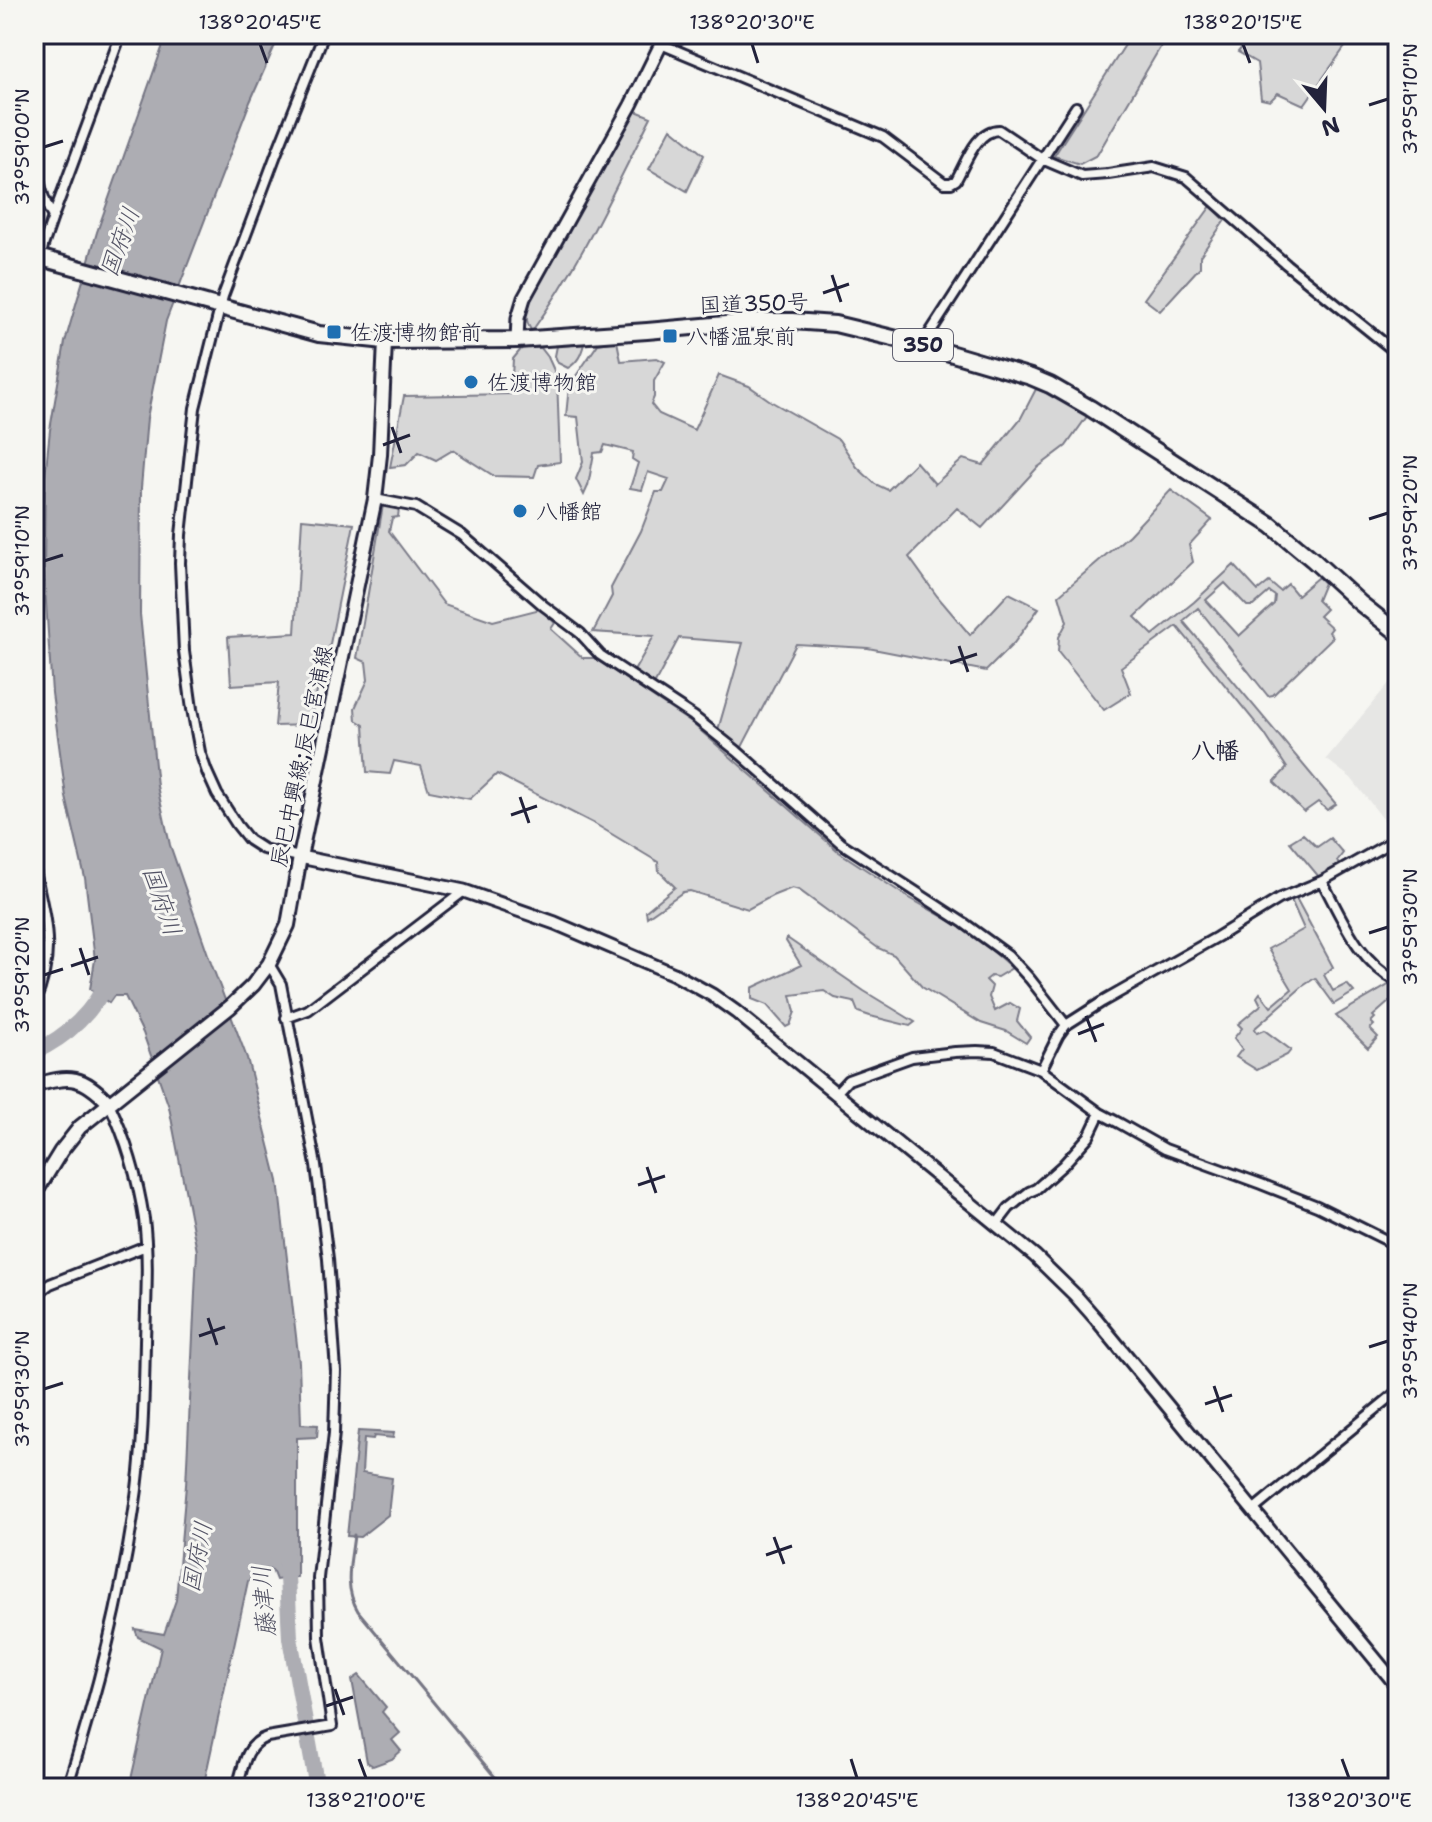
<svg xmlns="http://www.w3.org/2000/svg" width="1432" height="1822" font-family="'Shantell Sans','Klee One',sans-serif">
<rect width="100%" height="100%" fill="#f6f6f2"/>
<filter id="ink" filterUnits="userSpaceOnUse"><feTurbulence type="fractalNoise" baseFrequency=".0125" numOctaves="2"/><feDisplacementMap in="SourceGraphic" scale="16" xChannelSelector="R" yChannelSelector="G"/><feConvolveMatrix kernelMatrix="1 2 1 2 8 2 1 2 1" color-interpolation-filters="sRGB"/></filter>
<g filter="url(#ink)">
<path fill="#e6e6e4" d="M1395,676L1398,678V838L1351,778L1326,759Z"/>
<path fill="#d7d7d7" stroke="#7c7c89" stroke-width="2" fill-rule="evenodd" d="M1132,34H1168L1097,155L1080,164L1054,156Z
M1253,34H1354L1304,105L1278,93L1270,101L1261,99L1257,63L1238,52Z
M636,111L651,117C614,190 580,265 532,331C520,316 531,300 538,285Z
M671,128L704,155L687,191L649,169Z
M1211,206L1225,220L1200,256V267L1160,311L1144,299Z
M617,341L621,361L657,358L665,362L654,381V397L651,404L659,414L694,430L719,375L749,386L772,402L839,440L857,467L875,484L888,490L916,462L935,484L963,459L983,465L1021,418L1036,389L1060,398L1088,415L1066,446L1037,468L982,528L957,508L909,557L937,596L970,635L1009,593L1039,608L1014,643L986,671L868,648L796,644L741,749L718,730L743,643L679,638L654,685L634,671L654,636L593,632L612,596L611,588L641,531L656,492H663L669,479L648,472L642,490L630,488L638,463L632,459L633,452L605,445L602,452L594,453L588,486L584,495L576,479L583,462L578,417L566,416L569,386L598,344Z
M584,344C581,355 578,362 568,368L558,363L555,356L557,346Z
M522,348H541L548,357L557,377L560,462L538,465L534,477L494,476L453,450L436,460L419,452L406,465L390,467L404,396L511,394L513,359Z
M1171,490L1212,520L1189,545L1193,562L1135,617L1153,635L1194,602L1234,565L1258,591L1269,582L1280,591L1288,584L1297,595L1318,577L1324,583L1317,600L1326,609L1319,616L1332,628L1329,632L1333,637L1273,695L1268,696L1198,608L1183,621L1336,804L1327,810L1318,802L1304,812L1274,782L1287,768L1264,733L1177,626L1121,667L1131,693L1104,710L1058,652L1059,637L1067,622L1059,595L1129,535ZM1225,583L1247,606H1253L1269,592L1275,596L1274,604L1239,636L1206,600Z
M383,505L399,508L398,517L392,518L389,531L444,604L493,621L540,609L555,623L551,629L583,658H594L693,724L839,852L906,896L973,934L1012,968L997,977L991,976L986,980L992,986L989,997L995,1011L1010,1003L1020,1009L1017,1021L1030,1037L1026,1043L1006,1031L981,1023L922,987L894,955L878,948L799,890L792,888L772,896L748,909L690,891L683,892L647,917L646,911L675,887L659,871L658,862L595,824L497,774L470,799L429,791L421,766L394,761L390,774L367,772L364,725L356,720L355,708L368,680L366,662L357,658Z
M302,519L354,524L327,659L323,667L309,725L275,726L279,682L231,685L228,637L295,633Z
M1303,834L1317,847L1330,838L1343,853L1337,861L1340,867L1319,877L1290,842Z
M1296,898L1333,967L1324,975L1333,991L1347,984L1354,992L1334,1004L1315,978L1303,986L1254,1029L1257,1033L1264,1030L1291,1050L1287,1055L1257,1070L1236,1057L1242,1049L1234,1038L1242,1028L1238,1024L1261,1005L1257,997L1260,993L1271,1007L1292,989L1268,949L1304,929L1291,900Z
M787,938L864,991L915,1022L910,1026L870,1016L858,1012L854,1002L835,998L824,991L791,995L795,1012L790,1025L786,1027L767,1005L752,999V988L801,965L786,941Z
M1392,983L1398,987V994L1373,1016L1375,1018L1371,1022L1374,1025L1370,1029L1378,1037L1368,1048L1336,1016Z"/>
<path fill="#adadb3" stroke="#757583" stroke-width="2" d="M167,34H280L250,102L166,321L147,418L141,488L140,614L157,786L170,845L211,963L247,1058L278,1181L299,1362L301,1424L318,1425L317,1437L297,1438V1577L276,1580L272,1570L262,1569L248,1581L203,1788H129L161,1648L138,1637L135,1629L164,1634L176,1600L186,1485L197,1251L169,1107L143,1033L125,996H114L109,1003L90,989L95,960L85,878L66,797L52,693L44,572L45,477L50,430L65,342L97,232Z
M358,1431L394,1433L393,1438L374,1436L373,1439L364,1438L362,1473L392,1478L388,1515L360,1537L347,1536Z
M359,1675L386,1707L382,1712L400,1733L392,1740L401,1751L392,1759L373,1766L367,1762L352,1680Z"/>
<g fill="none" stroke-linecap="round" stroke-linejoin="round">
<path stroke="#757583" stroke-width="3" d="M354,1535C351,1563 343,1585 358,1611L504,1788"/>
<path stroke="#adadb3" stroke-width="16" d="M34,1052C67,1037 95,1011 109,977
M286,1556L290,1638L317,1788"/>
<g stroke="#22223b" stroke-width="14">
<path id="minor" d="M661,44L883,137L944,183H951L956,180C966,163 976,130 999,130L1042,159L1082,176L1108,174L1154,167L1186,177L1286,264L1398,354
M34,150C38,174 40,196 53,217
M34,285L43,246L53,217L121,34
M922,345L1076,107
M375,499L416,507L462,535L544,606L580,633L600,655L693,716L737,751L841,843L964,923L1008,955L1030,979L1066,1025
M300,857L263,849L249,840L237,825L217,794L207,772L200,752L192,709L184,651L180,563L181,535L195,408L223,296L277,152L324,34
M34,866C45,920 57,951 34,1004
M1322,881C1342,918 1358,961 1398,982
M286,1018L308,1010L464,891
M1041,1070L1058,1036L1066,1025L1102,1002L1217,937L1279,899L1322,881L1398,838
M835,1094L848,1080L912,1057L955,1052L977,1051L994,1052L1041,1070L1100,1113L1119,1123L1165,1149L1261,1184L1317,1206L1398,1246
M996,1225L1009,1208L1029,1192L1036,1189L1063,1165L1089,1136L1100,1113
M34,1296L50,1284L146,1246
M1398,1318L1393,1327L1398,1330
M1253,1510L1398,1391
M67,1788C96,1697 120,1605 134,1510C143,1455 144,1397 145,1341C146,1301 149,1259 144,1219C138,1179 126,1139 109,1103
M237,1788C243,1768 245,1744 267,1737L332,1726L319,1637L318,1578L334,1433L336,1371L328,1259L316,1165L281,984L269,964"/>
</g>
<g stroke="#22223b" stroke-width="17">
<path id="tertiary" d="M517,340L518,318L524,298L631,105L666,34
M300,857L464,891L555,923L674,974L712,995L736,1012L1035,1256L1075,1295L1097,1320L1398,1687"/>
</g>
<g stroke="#22223b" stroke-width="18">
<path id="secondary" d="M34,1086C70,1074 83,1076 109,1103
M34,1195L61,1151L80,1127L230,1007L253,985L269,964L288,925L300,857L375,499L380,455L385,341"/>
</g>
<g stroke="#22223b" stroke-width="20">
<path id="trunk" d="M34,256L319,334L385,341L517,340L647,331L759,321H792L835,324L922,345L1031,377L1050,385L1090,408L1271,525L1312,559L1360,603L1398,633"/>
</g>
<use href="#minor" stroke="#f6f6f2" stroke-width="8"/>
<use href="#tertiary" stroke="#f6f6f2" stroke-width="11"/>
<use href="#secondary" stroke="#f6f6f2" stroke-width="12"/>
<use href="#trunk" stroke="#f6f6f2" stroke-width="14"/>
</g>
</g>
<path fill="none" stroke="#22223b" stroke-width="3" d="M260,44L267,63M752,44L758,63M1243,44L1250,63M1369,105L1388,99M44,147L63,141M832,275L841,302M823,293L849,284M392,427L401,453M383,445L410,435M1369,519L1388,513M44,561L63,555M959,646L968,672M950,663L977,654M520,797L529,823M511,815L537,806M1369,933L1388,927M80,948L89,975M71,966L98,957M44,975L63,969M1086,1016L1096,1042M1078,1034L1104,1024M647,1167L656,1193M638,1185L665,1176M208,1318L217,1345M199,1336L225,1327M1369,1347L1388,1341M1214,1386L1223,1412M44,1389L63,1383M1205,1404L1232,1395M774,1537L784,1564M766,1555L792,1546M335,1689L344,1715M326,1706L353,1697M359,1759L366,1778M851,1759L857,1778M1342,1759L1349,1778"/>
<g fill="#1f6fb2" stroke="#f6f6f2" stroke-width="3">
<rect x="326" y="324" width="16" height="16" rx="4"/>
<rect x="662" y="328" width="16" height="16" rx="4"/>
<circle cx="471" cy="382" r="8"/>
<circle cx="520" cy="511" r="8"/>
</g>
<g text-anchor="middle" stroke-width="6" stroke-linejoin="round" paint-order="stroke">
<rect fill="#f6f6f2" stroke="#626272" stroke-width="2" x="893" y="329" width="60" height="32" rx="6"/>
<g font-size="20" font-weight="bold" fill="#22223b">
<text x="923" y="352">350</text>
</g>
<g font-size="22" fill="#22223b" stroke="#f6f6f2">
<text transform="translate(754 303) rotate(-2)" y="8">国道350号</text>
<text transform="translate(301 756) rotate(-78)" y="8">辰巳中興線;辰巳宮浦線</text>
</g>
<g font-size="22" fill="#22223b" stroke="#f6f6f2" text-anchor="start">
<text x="350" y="340">佐渡博物館前</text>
<text x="686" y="344">八幡温泉前</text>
<text x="487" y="390">佐渡博物館</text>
<text x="536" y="519">八幡館</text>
</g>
<g font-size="24" font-style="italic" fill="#535365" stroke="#f6f6f2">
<text transform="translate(120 242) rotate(-70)" y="8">国府川</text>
<text transform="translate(162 901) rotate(71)" y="8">国府川</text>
<text transform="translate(197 1557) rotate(-79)" y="8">国府川</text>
<text transform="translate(264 1601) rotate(-95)" y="8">藤津川</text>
</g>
<g font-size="24" font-weight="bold" fill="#22223b" stroke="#f6f6f2">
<text x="1215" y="759">八幡</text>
</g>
</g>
<rect width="1432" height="1822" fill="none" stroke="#f6f6f2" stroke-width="88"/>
<g transform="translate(1324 108) rotate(161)" stroke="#f6f6f2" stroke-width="6" paint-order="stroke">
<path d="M0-6L14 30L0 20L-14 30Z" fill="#22223b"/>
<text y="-12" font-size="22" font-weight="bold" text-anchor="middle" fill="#22223b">N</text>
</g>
<rect x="44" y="44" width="1344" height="1734" fill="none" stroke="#22223b" stroke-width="3"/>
<g font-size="20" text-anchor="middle" fill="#22223b">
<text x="260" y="29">138°20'45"E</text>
<text x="752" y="29">138°20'30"E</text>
<text x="1243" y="29">138°20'15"E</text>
<text transform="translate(1410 99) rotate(-90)" y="7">37°59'10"N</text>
<text transform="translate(22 147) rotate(-90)" y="7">37°59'00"N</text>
<text transform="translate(1410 513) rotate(-90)" y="7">37°59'20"N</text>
<text transform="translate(22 561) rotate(-90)" y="7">37°59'10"N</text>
<text transform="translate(1410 927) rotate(-90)" y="7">37°59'30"N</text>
<text transform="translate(22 975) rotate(-90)" y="7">37°59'20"N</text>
<text transform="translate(1410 1341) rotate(-90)" y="7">37°59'40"N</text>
<text transform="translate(22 1389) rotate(-90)" y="7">37°59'30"N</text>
<text x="366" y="1807">138°21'00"E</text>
<text x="857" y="1807">138°20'45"E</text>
<text x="1349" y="1807">138°20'30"E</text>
</g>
</svg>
